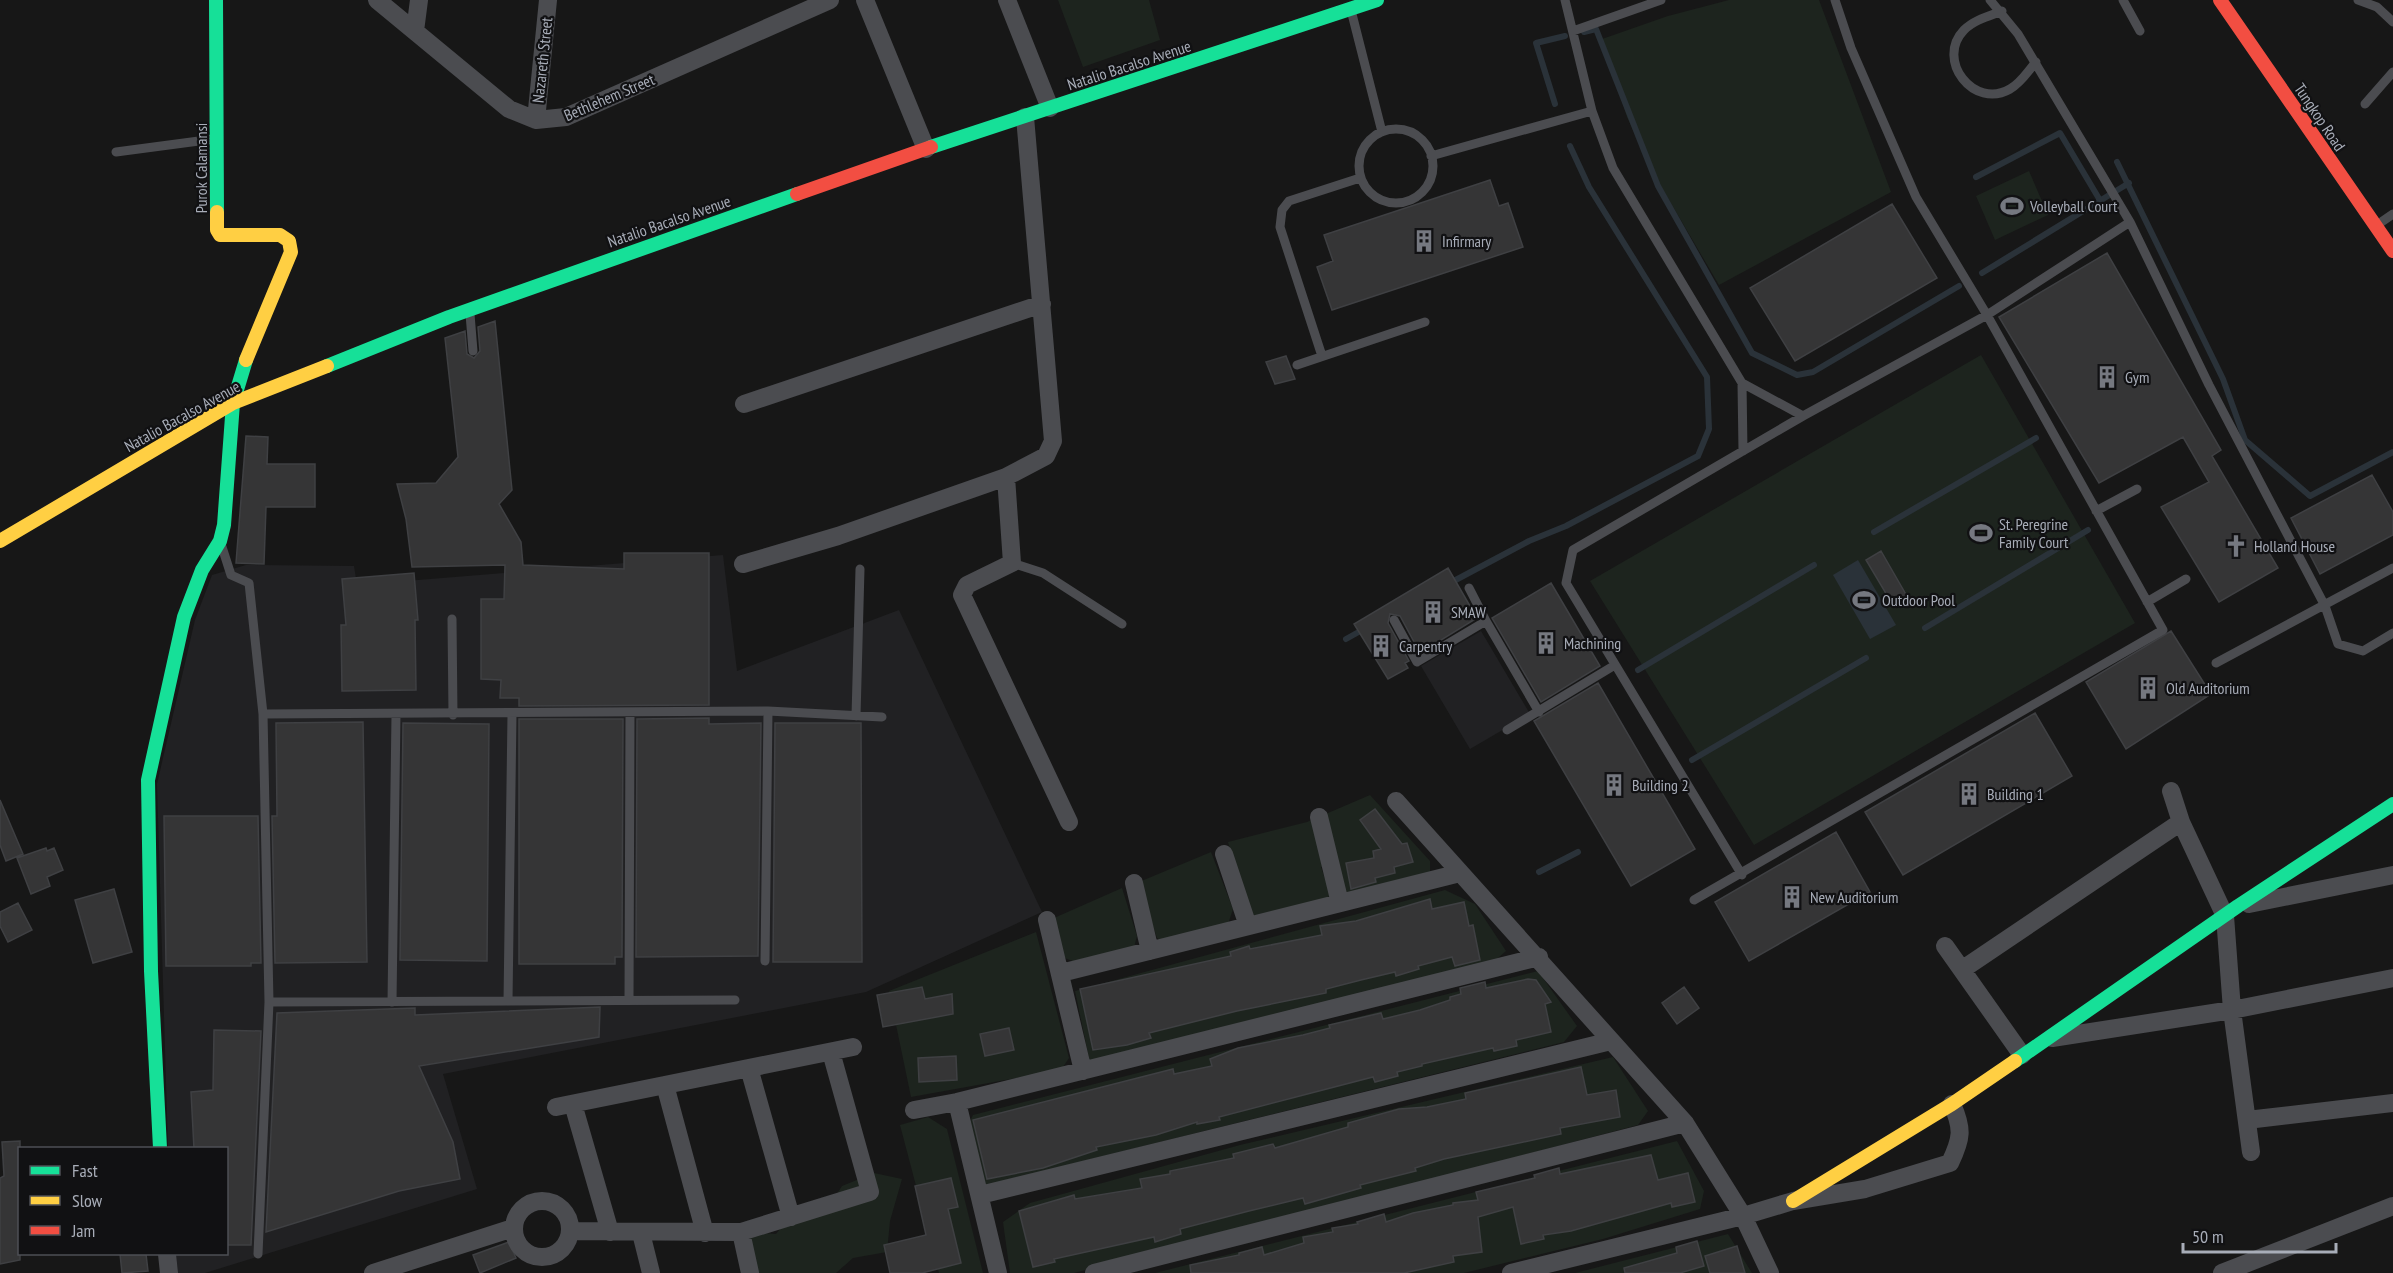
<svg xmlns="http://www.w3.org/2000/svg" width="2393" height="1273" font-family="'PT Sans Narrow',sans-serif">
<rect width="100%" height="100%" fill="#171717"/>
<path fill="#212123" d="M723,555L737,671L899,610L1042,912L866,992L443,1074L477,1189L205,1273H178L176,1254H226V1148H168L157,784L195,620L212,575L246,565L354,566L357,585Z
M1481,631L1530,714L1470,749L1421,666Z"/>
<path fill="#1d241e" d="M1058,0H1149L1160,40L1083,67Z
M1729,0H1819L1891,192L1719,285L1652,171L1627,117L1602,39L1668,16Z
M2029,171L2048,215L1995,240L1976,196Z
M1981,355L2135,623L1754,845L1590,581Z
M1370,795L1430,861V881L1347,897L1335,864L1321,867L1330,894L1326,902L1258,919L1246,908L1228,842L1307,822Z
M1211,852L1233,909L1227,927L1168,944L1157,938L1139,882Z
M1122,888L1137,936L1133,951L1083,965L1062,957L1054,918Z
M1445,890L1475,904L1506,951L1491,964L1090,1063L1075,991Z
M1036,932L1069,1058L1061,1070L911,1097L889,991Z
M1538,971L1577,1026L1564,1042L983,1186L968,1125L973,1115Z
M1613,1057L1648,1111L1638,1125L1074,1273H1010L1003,1222L1030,1203L1240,1145Z
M928,1117L947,1129L983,1273H939L900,1125Z
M1677,1141L1704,1191L1700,1209L1603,1239L1464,1273H1155Z
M874,1173L902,1179L890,1221L887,1252L853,1258L836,1273H750V1232L776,1234L799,1205L829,1206L842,1186Z
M1728,1234L1752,1273H1575Z"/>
<path fill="#2a3239" d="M1858,560L1896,625L1870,639L1833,575Z"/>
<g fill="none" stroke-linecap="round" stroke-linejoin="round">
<path stroke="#2a3239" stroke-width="6" d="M1584,32L1596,29L1658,186L1752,353L1797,375L1813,372L1959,286
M1555,104L1536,43L1565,36
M2117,162L2223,379L2245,440L2310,496L2393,452
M1976,177L2060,133L2101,202
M1982,273L2129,183
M1874,532L2036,438
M1450,583L1529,541L1566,526L1698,456L1709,429L1707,377L1589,187L1570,146
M1925,628L2088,530
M1346,639L1364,629
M1638,670L1814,565
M1692,760L1866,658
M1539,872L1578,852"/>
</g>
<path fill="#353536" stroke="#3f4043" stroke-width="1.5" d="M1490,180L1499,206L1508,203L1523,247L1332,310L1317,267L1333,261L1324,235Z
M1892,204L1937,278L1795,361L1750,288Z
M2107,253L2221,450L2212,456L2278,568L2219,602L2161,507L2209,482L2183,437L2099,483L1999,317Z
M495,321L512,490L499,504L521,542L523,565L624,569V553H709V705L519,706V698H500L501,680L481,679V599H504L505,565L412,567L406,519L397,484L436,483L458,457L445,338L465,331L467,354L474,358L480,351L478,327Z
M1286,356L1295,379L1275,384L1266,362Z
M246,436L268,437L267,464H315V507H266L264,564L236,563Z
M2372,475L2393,512V535L2320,574L2291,518Z
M1881,551L1908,598L1894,607L1866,560Z
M1448,568L1477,618L1420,653L1400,616L1390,614L1388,623L1409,661L1405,663L1408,668L1388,679L1354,624Z
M414,573L418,620H415L416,690L342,691L341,625H346L342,579Z
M1551,583L1600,666L1541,702L1492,618Z
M2171,631L2211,694L2126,749L2086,682Z
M1598,683L1695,849L1631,886L1534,721Z
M2035,713L2072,776L1903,875L1865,812Z
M709,718V724L761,723L758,956L636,957L637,719Z
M519,719H623L622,957H615V964H519Z
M363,722L367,962L275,963L272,816H277L276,723Z
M403,723L489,724L487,961L400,960Z
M775,723H861L862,962H773Z
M0,800L23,854L6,861L0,845Z
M1375,809L1402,844L1407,843L1413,862L1394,867L1395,873L1375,878L1376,882L1351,889L1346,863L1374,858L1373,851L1381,849L1360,820Z
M164,816H258L261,963H251V966H166Z
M1836,832L1870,892L1749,961L1715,902Z
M46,848L47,851L54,848L63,870L47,877L50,886L31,894L17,858Z
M114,889L132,952L93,963L75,900Z
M1430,899L1432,909L1464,902L1469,926L1473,925L1480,960L1455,966L1452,957L1418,966L1419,969L1396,976L1395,972L1361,980L1326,989V993L1237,1011L1149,1033L1151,1038L1127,1045L1093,1050L1080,989L1231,956L1230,952L1249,946L1250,949L1322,935L1320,926L1356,921Z
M18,903L32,930L8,942L0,926V912Z
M1528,979L1536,980L1551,1002L1545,1004L1551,1032L1516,1040L1517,1046L1494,1051L1493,1048L1422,1064V1066L1397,1072L1398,1076L1375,1082L1373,1077L1219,1117L1220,1120L1197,1124V1122L1156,1135L1096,1147L1097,1150L1043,1168L987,1179L973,1120L1173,1069L1174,1074L1212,1066L1210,1059L1238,1048L1303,1035L1330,1028L1329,1025L1338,1023L1381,1013L1383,1019L1420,1010L1450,1000V997L1461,994L1460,988L1485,982L1486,988Z
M922,987L925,999L952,994L953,1014L883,1027L877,995Z
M1684,987L1699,1008L1677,1024L1662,1003Z
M600,1007L599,1037L419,1066L453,1142L460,1179L399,1191L266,1232L277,1013L415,1008V1015Z
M1009,1028L1014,1050L985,1056L980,1034Z
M214,1030L261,1031L251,1245H226V1149H194L191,1092L213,1090Z
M956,1056L957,1080L919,1082L918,1058Z
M1581,1067L1587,1095L1616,1090L1620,1117L1560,1128L1561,1134L1444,1159L1415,1168L1416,1171L1360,1185L1361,1188L1305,1204L1303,1198L1249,1211L1180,1229L1181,1234L1155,1242L1154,1237L1054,1259L1055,1262L1033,1267L1019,1211L1074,1195L1075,1199L1142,1188L1140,1179L1170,1174V1171L1234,1158L1233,1154L1273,1144L1275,1148L1348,1127V1123L1399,1109L1427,1107L1466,1099L1465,1093Z
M20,1141V1260L0,1264V1178L4,1176L2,1142Z
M1651,1155L1658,1180L1688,1173L1695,1202L1672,1207L1671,1203L1571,1231L1543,1235L1544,1239L1521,1244L1513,1207L1478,1217L1482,1252L1453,1256L1454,1262L1404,1273H1191L1190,1265L1239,1255V1253L1262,1247L1264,1255L1304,1243L1303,1237L1333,1232L1332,1228L1358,1224L1357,1222L1384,1214L1386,1222L1413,1213L1453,1205V1203L1478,1200L1476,1192L1535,1178L1534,1175L1559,1168L1560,1174Z
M951,1178L958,1207L948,1209L961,1263L922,1273H890L884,1245L926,1235L915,1186Z
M1697,1241L1704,1266L1680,1273H1625L1624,1268L1677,1253L1676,1247Z
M509,1242L516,1258L480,1273L473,1255Z
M1737,1246L1745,1273H1710L1705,1256Z
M120,1254H146L148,1271L122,1273Z"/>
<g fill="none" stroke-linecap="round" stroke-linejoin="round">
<path stroke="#4b4c50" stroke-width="9" d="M1565,0L1592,111L1613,168L1742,383
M1990,0L2018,34L2130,222L2209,385L2325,606L2338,644L2363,651L2393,633
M2123,0L2140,31
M2358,0L2377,7L2393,22
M2002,11C1989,16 1974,20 1964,30C1935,60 1974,110 2010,89C2021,83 2028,71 2036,62
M1352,14L1382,132
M1573,31L1661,0
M2365,104L2393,72
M1359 166a37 37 0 1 1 74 0a37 37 0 1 1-74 0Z
M116,152L214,139
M1431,156L1592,111
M2377,225L2393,214
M470,314L473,351
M1322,356L1280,227L1282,210L1289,201L1360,178
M1297,365L1425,322
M1743,451L1742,383L1803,416
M2096,511L2137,489
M222,547L231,575L249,583L263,714L269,1002L258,1254
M1012,563L1043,573L1122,624
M1469,588L1486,621
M2147,602L2186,579
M452,619L453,715
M1394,620L1417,662L1486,621L1539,712
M2216,663L2393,568
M263,714L768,711L882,717
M856,716L860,569
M1507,730L1615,665
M1742,875L1566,583L1573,550L1803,416L1987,315L2130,222
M1694,900L2163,630L1987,315L1916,197L1851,48L1835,0
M765,961L768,711
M629,1000L630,713
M508,1001L512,714
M269,1002L735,1000
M392,1002L396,715"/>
<path stroke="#4b4c50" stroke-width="18" d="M377,0L509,109L536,120L566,117L830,0
M865,0L926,149
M1007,0L1050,108
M415,31L419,0
M536,120L548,0
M744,404L1042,304
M1006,477L1012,563L967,585L962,595L1069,822
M743,564L838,536L1006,477L1046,456L1053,441L1025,117
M2171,791L2181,822L2225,916L2232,1010L2251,1152
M1396,801L1685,1123L1743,1216L1770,1273
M1319,817L1340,903
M1224,854L1248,926
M1134,883L1150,951
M2249,904L2393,875
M1047,920L1083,1071
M1945,946L2022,1055
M1963,969L2181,822
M1061,973L1460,873
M2052,1038L2232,1010L2393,978
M749,1068L791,1217
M665,1085L705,1233
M957,1102L998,1273
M573,1104L610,1232
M556,1107L853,1047
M914,1110L957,1102L1539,957
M2247,1120L2393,1103
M980,1195L1611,1041
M514 1229a28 28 0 1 1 56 0a28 28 0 1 1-56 0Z
M570,1231L741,1232L870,1192L831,1052
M741,1232L750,1273
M641,1233L651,1273
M167,1254L169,1273
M373,1273L513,1228
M1094,1273L1685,1123
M1511,1273L1743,1216L1793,1201L1865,1189L1950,1163C1962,1138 1963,1129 1952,1104
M2222,1273L2393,1206"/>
<path stroke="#16e098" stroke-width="14" d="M216,0L217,212
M931,147L1377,0
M327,366L449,317L797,194
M2015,1061L2238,906L2393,804
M160,1148L151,971L148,780L184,617L202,570L220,541L224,525L233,403L246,360"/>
<path stroke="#ffcf43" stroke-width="14" d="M217,212V230L220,235H280L289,241L291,252L246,360
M0,541L233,403L327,366
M1793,1201L1952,1104L2015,1061"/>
<path stroke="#f24e42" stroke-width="14" d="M2220,0L2393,251
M797,194L931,147"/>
</g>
<defs>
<g id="stadium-bare" transform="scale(1.8)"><path d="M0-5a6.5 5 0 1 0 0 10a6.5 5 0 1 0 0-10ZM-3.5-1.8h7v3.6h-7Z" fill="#757880" stroke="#111113" stroke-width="2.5" paint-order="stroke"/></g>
<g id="building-bare" transform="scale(1.8)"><path d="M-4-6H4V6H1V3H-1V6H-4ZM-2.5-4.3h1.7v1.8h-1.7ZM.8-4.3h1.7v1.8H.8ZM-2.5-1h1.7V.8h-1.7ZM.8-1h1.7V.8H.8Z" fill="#757880" stroke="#111113" stroke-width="2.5" paint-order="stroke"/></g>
<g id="church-bare" transform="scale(1.8)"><path d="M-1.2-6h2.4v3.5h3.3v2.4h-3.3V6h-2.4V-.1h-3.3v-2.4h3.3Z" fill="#757880" stroke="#111113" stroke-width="2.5" paint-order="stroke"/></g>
</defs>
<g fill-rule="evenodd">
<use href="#stadium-bare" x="2012" y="206"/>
<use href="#building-bare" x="1424" y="241"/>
<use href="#building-bare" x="2107" y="377"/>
<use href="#stadium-bare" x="1981" y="533"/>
<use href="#church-bare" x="2236" y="546"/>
<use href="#stadium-bare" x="1864" y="600"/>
<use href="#building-bare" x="1433" y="612"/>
<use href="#building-bare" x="1546" y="643"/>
<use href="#building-bare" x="1381" y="646"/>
<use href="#building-bare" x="2148" y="688"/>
<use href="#building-bare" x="1614" y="785"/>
<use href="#building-bare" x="1969" y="794"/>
<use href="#building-bare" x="1792" y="897"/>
</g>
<g text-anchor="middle" stroke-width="4.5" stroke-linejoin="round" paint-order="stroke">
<g font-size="16" fill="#a8adb8" stroke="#111113">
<text transform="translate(542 60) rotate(-84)" y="6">Nazareth Street</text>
<text transform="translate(1129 65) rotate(-18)" y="6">Natalio Bacalso Avenue</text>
<text transform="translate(609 97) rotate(-23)" y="6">Bethlehem Street</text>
<text transform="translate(2320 117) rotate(56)" y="6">Tungkop Road</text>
<text transform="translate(201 168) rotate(-90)" y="6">Purok Calamansi</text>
<text transform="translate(669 221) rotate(-19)" y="6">Natalio Bacalso Avenue</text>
<text transform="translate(182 416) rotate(-29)" y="6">Natalio Bacalso Avenue</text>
</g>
<g font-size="16" fill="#a8adb8" stroke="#111113" text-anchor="start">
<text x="2030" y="212">Volleyball Court</text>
<text x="1442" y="247">Infirmary</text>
<text x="2125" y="383">Gym</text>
<text x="1999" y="530">St. Peregrine<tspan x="1999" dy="18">Family Court</tspan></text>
<text x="2254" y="552">Holland House</text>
<text x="1882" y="606">Outdoor Pool</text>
<text x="1451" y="618">SMAW</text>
<text x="1564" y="649">Machining</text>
<text x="1399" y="652">Carpentry</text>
<text x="2166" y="694">Old Auditorium</text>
<text x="1632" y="791">Building 2</text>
<text x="1987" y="800">Building 1</text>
<text x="1810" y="903">New Auditorium</text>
</g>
</g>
<rect x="18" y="1147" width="210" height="108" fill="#111113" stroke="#4d4f55" stroke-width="1.5"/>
<rect x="30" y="1166" width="30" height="9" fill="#16e098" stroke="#4d4f55" stroke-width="1.5"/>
<text x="72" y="1177" font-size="18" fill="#a8adb8">Fast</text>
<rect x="30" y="1196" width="30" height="9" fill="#ffcf43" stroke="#4d4f55" stroke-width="1.5"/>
<text x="72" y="1207" font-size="18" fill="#a8adb8">Slow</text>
<rect x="30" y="1226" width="30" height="9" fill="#f24e42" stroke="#4d4f55" stroke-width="1.5"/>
<text x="72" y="1237" font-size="18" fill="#a8adb8">Jam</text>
<path d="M2183 1243v9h153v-9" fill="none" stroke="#a8adb8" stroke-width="3"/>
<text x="2192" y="1243" font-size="18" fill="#a8adb8" stroke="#111113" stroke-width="4.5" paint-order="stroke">50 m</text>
</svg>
